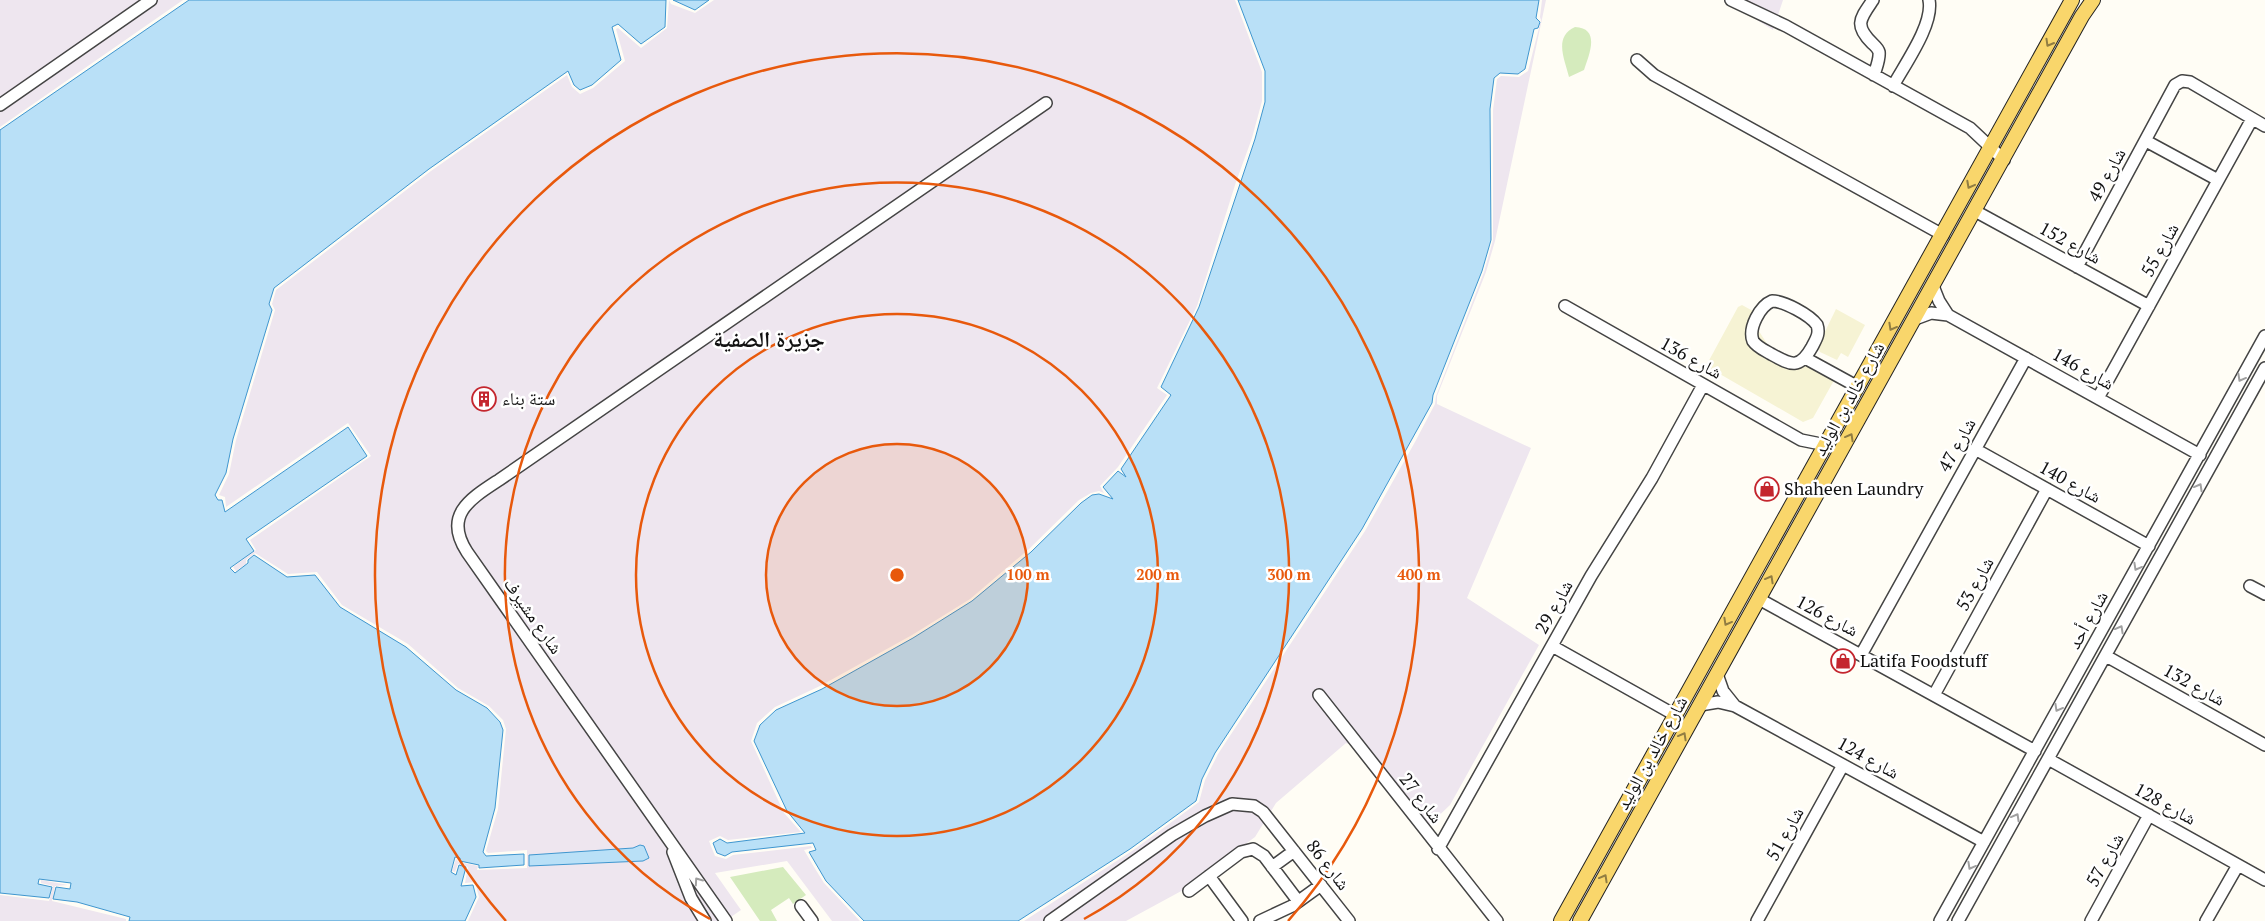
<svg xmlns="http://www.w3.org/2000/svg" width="2265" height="921" font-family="'PT Serif','Noto Naskh Arabic',serif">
<rect width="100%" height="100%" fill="#fffdf5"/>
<path fill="#eee6ef" d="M0,0H183L0,127Z
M669,0L671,4L695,13L714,0H1235L1262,72V101L1252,138L1236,182L1197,306L1157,388L1167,395L1118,467L1100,486L1104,493L1099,491L1091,493L1079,500L1029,549L970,599L912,635L820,686L775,707L757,723L751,741L784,813L801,832L728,840L720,836L709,841L715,856L726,859L733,855L811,846L812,848L804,850L814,867L824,883L860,921H832L787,861L715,873L741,910L725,921H468L479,897L475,882L465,883L468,867L458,864L455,872L452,871L456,859L459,862L478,866L477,870L527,868V850L488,853L486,851L498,809L506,729L503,720L489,706L458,688L408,644L342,605L317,572L288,574L255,553L246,560V564L236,571L233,567L256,550L250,540L371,456L348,423L226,507L225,497L219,495L229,474L236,440L275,310L272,304L276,290L431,171L567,75L572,87L580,94L593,88L625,61L616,29L618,28L641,48L667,28Z
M1542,0H1546L1495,241L1486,272L1437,396V404L1531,448L1467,598L1539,645L1450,805L1426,828L1370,753L1346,743L1276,803L1255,837L1185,889L1126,921H1024L1132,851L1199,802L1205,780L1218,754L1365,531L1415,442L1435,404L1436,396L1484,272L1493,240V110L1497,79L1501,76L1519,77L1528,71L1541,20L1540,17Z
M1725,0H1783L1773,30Z
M41,880L68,885L55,886L52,901L126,919V921H0V895L49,901L53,886L41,883Z"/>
<path fill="#f6f3d4" d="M1742,305L1762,316L1757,328L1769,347L1789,362L1810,359L1837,375L1813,418L1803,422L1706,366L1738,307Z
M1836,309L1865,325L1848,357L1841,353L1837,360L1820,352L1818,346Z"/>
<path fill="#d5ebbd" d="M1575,27C1601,28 1589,55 1584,70L1569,77C1565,60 1553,37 1575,27Z
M783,867L806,895L793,904L789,898L771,910L777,921H760L730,877Z"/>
<path fill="#b9e0f7" stroke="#3f96cf" d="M189,0H666L665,27L641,44L618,24L612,27L621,60L592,85L580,90L574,85L568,71L429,169L274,288L269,304L272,310L233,439L226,473L215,495L218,500H222L225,512L348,427L367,456L246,539L254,551L230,568L235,573L248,563V560L254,555L287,577L315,575L340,607L406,647L456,690L487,708L500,722L503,730L495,808L483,852L486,856L524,854V865L479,868V865L460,861V858L455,857L451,872L456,875L459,865L466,867L461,886L473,885L476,897L465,921H129L130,917L77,902L53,899L56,887L70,889L71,883L39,879L38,884L52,887L49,898L0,893V130Z
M673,0H709L695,10Z
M1238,0H1539L1536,18L1540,22L1538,28L1534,29L1525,69L1518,74L1500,73L1494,78L1490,109L1491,240L1482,271L1433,395L1432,403L1362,529L1215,753L1202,779L1196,801L1130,849L1018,921H864L826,881L809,852L816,850L813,843L732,852L725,856L717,853L713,843L720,839L727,843L805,833L787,811L754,741L760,725L776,710L822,689L913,638L972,601L1031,552L1081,503L1092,495L1099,494L1113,499L1103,487L1118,471L1126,477L1121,469L1171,395L1161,387L1199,307L1255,139L1265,102V71Z
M640,845L644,846L649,858L643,861L529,866V855L633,848Z"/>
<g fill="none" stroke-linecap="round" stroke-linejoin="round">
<g stroke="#444" stroke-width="14">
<path id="minor" d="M1731,0L1786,26L1970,128L2004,160
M1873,0C1860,19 1854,25 1872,43C1875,46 1878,48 1879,52C1880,59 1876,68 1874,75
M1637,60L1654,75L1943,235
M1893,86C1905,64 1934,24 1929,0
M0,105L151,0
M2146,141L2218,180
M1975,211L2149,306
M2077,267L2175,85L2182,81L2190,82L2265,126
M1933,286L1939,301L1948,315
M1772,301C1784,301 1810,315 1817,325C1820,334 1816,339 1812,347C1799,370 1791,365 1771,354C1764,350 1757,347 1753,341C1748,328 1760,306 1772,301Z
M1565,306L1801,440L1826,445
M1915,319L1931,313L1948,315L2200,455
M1805,358L1858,387
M2098,398L2252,119
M1975,449L2149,546
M2250,586L2265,594
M1759,599L2035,751
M1552,646L1675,715
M1861,655L2026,358
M2106,656L2265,745
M1717,674L1723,691L1735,706
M1319,695L1497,921
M1934,695L2047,489
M1700,705L1718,702L1735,706L1984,842
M2048,759L2265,880
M1438,849L1591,576L1652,478L1703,385
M673,852L691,898L705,921
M1272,867L1294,851
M1209,876L1242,921
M1189,891L1241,852L1253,849L1264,856L1298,901
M801,906L812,921
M726,921L467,552C443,515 470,499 499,480L1046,103
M1050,921L1172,835L1205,816L1232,804L1254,806L1263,812L1349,921
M1260,921L1292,906L1321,885
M1757,921L1843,765
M1940,921L2265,336
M1958,921L2265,368
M2091,921L2149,815
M2206,921L2238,865"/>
</g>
<g stroke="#222" stroke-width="16">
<path id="major" d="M1561,921L2072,0
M1580,921L2082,16L2093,0"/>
</g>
<use href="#minor" stroke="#fff" stroke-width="11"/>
<use href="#major" stroke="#f9d66b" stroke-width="14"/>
</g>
<defs><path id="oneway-chevron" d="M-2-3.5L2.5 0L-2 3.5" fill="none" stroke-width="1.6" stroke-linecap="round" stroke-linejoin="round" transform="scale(1.25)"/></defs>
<g stroke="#917d42">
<use href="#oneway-chevron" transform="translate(2049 43) rotate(120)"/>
<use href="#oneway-chevron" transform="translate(1970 185) rotate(118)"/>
<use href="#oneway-chevron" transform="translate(1892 327) rotate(119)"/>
<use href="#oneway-chevron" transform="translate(1850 437) rotate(-61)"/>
<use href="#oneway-chevron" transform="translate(1770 579) rotate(-61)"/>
<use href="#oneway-chevron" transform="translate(1727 622) rotate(119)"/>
<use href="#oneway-chevron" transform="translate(1683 736) rotate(-61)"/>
<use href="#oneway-chevron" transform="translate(1604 878) rotate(-61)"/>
</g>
<g stroke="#a0a0a0">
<use href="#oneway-chevron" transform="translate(2241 378) rotate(119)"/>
<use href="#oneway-chevron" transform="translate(2199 487) rotate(-61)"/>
<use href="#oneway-chevron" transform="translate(2137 567) rotate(119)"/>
<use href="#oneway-chevron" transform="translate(2120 629) rotate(-61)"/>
<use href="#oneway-chevron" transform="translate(2058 708) rotate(119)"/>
<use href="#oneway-chevron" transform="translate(2016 817) rotate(-61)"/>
<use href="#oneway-chevron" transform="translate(1971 866) rotate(119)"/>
<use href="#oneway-chevron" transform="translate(698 881) rotate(-125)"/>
</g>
<circle cx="897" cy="575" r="131" fill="#e8590c" fill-opacity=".12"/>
<g fill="none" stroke="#e8590c" stroke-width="2.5">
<circle cx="897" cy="575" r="131"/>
<circle cx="897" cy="575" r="261"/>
<path d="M710 919A392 392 0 1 1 1084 919"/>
<path d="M506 921A522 522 0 1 1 1288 921"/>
</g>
<defs>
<g id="building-ring" transform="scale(1.25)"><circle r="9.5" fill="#fff" stroke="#c4262e" stroke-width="1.5"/><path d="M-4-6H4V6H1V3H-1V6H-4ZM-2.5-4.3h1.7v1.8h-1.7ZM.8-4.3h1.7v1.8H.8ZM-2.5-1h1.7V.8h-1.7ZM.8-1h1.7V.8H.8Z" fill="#c4262e"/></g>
<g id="shop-ring" transform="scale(1.25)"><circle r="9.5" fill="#fff" stroke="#c4262e" stroke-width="1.5"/><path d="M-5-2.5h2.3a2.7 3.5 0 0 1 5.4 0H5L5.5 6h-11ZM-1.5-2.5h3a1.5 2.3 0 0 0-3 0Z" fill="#c4262e"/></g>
</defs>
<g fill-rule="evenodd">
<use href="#building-ring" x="484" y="399"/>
<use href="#shop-ring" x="1767" y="489"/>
<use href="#shop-ring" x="1843" y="661"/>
</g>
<g text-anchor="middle" stroke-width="5" stroke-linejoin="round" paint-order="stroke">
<g font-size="18" fill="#111" stroke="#fff">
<text transform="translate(2107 175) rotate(-61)" y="6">شارع 49</text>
<text transform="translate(2070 243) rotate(29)" y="6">شارع 152</text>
<text transform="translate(2160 250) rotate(-61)" y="6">شارع 55</text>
<text transform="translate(1691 358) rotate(29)" y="6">شارع 136</text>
<text transform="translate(2083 369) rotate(29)" y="6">شارع 146</text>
<text transform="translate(1849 399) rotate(-61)" y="6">شارع خالد بن الوليد</text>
<text transform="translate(1957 445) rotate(-61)" y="6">شارع 47</text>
<text transform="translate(2070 482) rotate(29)" y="6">شارع 140</text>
<text transform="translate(1975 584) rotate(-61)" y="6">شارع 53</text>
<text transform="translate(1554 607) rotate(-61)" y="6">شارع 29</text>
<text transform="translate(533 616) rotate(55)" y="6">شارع مشيرف</text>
<text transform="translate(1827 616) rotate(28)" y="6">شارع 126</text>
<text transform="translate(2088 620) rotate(-61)" y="6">شارع أحد</text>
<text transform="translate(2194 685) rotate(29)" y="6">شارع 132</text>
<text transform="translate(1652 753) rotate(-61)" y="6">شارع خالد بن الوليد</text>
<text transform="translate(1868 758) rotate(29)" y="6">شارع 124</text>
<text transform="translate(1421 798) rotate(52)" y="6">شارع 27</text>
<text transform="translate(2165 804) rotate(29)" y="6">شارع 128</text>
<text transform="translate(1785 834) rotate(-61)" y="6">شارع 51</text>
<text transform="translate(2105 860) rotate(-61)" y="6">شارع 57</text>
<text transform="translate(1328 865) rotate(52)" y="6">شارع 86</text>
</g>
<g font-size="18" fill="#111" stroke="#fff" text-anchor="start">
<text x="502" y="405">ستة بناء</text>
<text x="1784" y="495">Shaheen Laundry</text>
<text x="1860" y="667">Latifa Foodstuff</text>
</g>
<g font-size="22" font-weight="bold" fill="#111" stroke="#fff">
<text x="769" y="347">جزيرة الصفية</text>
</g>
</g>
<circle cx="897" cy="575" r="8" fill="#e8590c" stroke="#fff" stroke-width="2.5"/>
<g font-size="15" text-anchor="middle" font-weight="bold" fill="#e8590c" stroke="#fff" stroke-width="5" stroke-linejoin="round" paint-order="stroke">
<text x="1028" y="580">100 m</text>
<text x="1158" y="580">200 m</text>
<text x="1289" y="580">300 m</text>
<text x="1419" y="580">400 m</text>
</g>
</svg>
